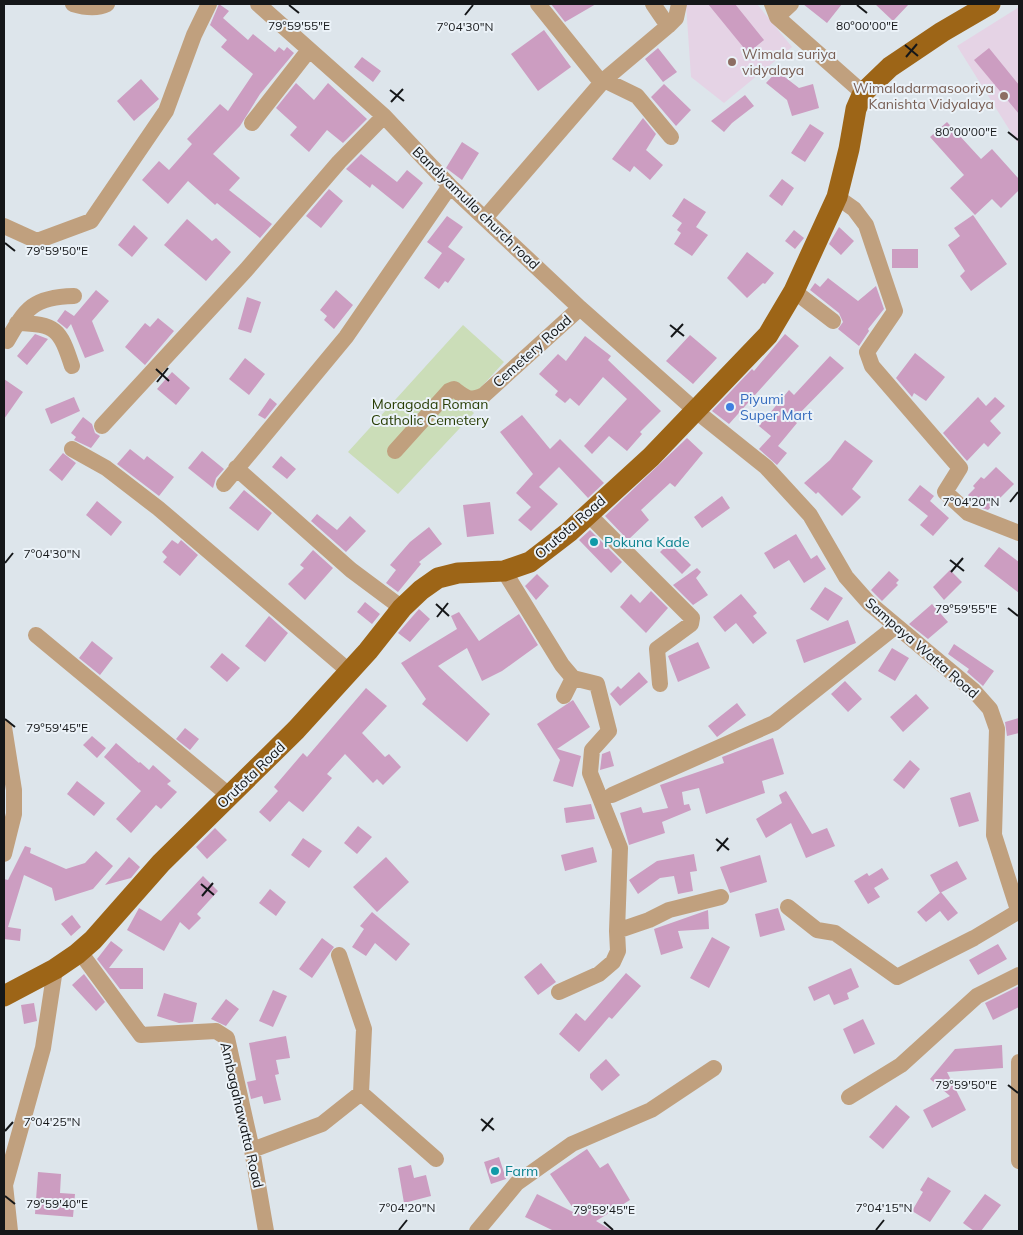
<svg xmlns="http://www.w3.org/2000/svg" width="1023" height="1235" font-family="Mulish,sans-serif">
<rect width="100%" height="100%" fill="#dde5eb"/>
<path fill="#e5d3e5" d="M686,4H757L792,47L724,103L691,77Z
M1019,7V145L957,46Z"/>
<path fill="#cbddb8" d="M463,325L504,362L465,405L474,413L398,494L348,452Z"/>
<path fill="#cc9dc1" d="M219,4L229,11L223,18L248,40L253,34L275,52L279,47L284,51L287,47L294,53L260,94L240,126L213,154L240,178L229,190L272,224L260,238L217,203L215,205L188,181L168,204L142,180L159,161L169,170L192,144L187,139L220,104L228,111L253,74L221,47L227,40L210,25Z
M551,4H596L565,22Z
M708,4H735L764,40L748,53Z
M803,4H842L827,23Z
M875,4H909L893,21Z
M544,30L571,67L538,91L511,54Z
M658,48L677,72L663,82L645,59Z
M989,48L1019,85V114L974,60Z
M362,57L381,71L373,82L354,67Z
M777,71L799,88L813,84L819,108L792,116L787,100L766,83Z
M141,79L159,99L134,121L117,101Z
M296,83L314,100L328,83L367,119L343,143L327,130L309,152L290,135L297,127L276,108Z
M664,84L691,110L676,126L651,97Z
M745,95L754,106L732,123L724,132L711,121Z
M643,118L656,134L646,150L663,165L650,180L634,166L630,172L612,159Z
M947,122L981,159L992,149L1019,179V190L1001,208L992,199L975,215L950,188L964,175L930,137Z
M810,124L824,133L805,162L791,153Z
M462,142L479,153L462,180L446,168Z
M361,154L397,182L407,170L423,183L403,209L372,184L370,188L346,169Z
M782,179L794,188L782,206L769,196Z
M329,189L343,201L321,228L306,216Z
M684,198L706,212L696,227L708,235L692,256L674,244L681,233L677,230L682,223L672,216Z
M973,215L1007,264L971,291L960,276L965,271L948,245L960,236L954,228Z
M447,216L463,227L448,247L465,259L448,283L445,281L439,289L424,278L442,253L427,242Z
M187,219L212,241L216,238L231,252L206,281L164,245Z
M134,225L148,238L132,257L118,245Z
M839,227L854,241L841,255L829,244Z
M794,230L804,238L795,249L785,241Z
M892,249H918V268H892Z
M747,252L774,273L765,284L763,283L747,298L727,278Z
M828,278L858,301L876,286L884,309L868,329L869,331L859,346L838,329L843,322L839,313L810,290L815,283L820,287Z
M96,290L109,301L92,321L104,351L85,358L71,324L67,329L57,321L65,310L74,316Z
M336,290L353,305L334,329L324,320L327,316L320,310Z
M247,297L261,302L251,333L238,329Z
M158,318L174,331L145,365L125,347L145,323L150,327Z
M35,334L48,339L27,365L17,356Z
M785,334L799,346L729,424L712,411L752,369L754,371Z
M690,335L717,358L693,384L666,361Z
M585,336L611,356L608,360L661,411L640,432L642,434L627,451L609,436L592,454L584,446L627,399L603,377L579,406L570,398L565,403L555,395L558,391L539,374L558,354L566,361Z
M915,353L945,377L926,401L914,393L912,397L896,378Z
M830,356L844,368L793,420L797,423L778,446L787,453L777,465L759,449L771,436L759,426L789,390L794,395Z
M245,358L265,374L249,395L229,379Z
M172,372L190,388L176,405L157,389Z
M4,379L23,392L4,419Z
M74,397L80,411L51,424L45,409Z
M978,397L986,406L995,397L1005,406L990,421L1001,433L988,447L984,443L967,461L943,433Z
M270,398L277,404L265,419L258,415Z
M522,415L550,449L560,439L604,483L588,498L559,467L539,487L558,504L531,531L518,520L531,507L516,493L533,474L500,432Z
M83,417L92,424L95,433L100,436L91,448L74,440L76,437L71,433Z
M687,438L703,453L675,487L670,483L641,510L649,520L628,540L605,516Z
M845,440L873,461L852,489L861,497L842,516L818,492L816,494L804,483L830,460Z
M130,449L144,460L147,456L174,477L159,496L117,464Z
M202,451L224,469L216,478L213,488L188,468Z
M63,453L76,463L62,481L49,470Z
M281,456L296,469L287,479L272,467Z
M996,467L1014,484L988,510L979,507L968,495L975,488L973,486L981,477L984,479Z
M920,485L934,496L930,501L949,518L933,536L920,525L928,516L908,500Z
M244,490L272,513L258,531L229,508Z
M722,496L730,508L702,528L694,517Z
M97,501L122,522L111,536L86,515Z
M490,502L494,534L467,537L463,505Z
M317,514L337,530L350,516L366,531L346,552L311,521Z
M429,527L442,544L419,562L421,564L398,592L386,583L396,570L390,565L410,542Z
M590,530L622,562L611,573L579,540Z
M796,534L811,559L817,555L826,569L804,583L789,560L774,569L764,553Z
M172,540L178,544L181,540L198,555L180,576L163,562L167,557L162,552Z
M669,543L691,565L682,574L660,552Z
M999,547L1019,562V593L984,566Z
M313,550L333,568L305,600L288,584L304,568L300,565Z
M697,568L701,572L696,578L708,595L693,605L673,585Z
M950,570L962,582L944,600L933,587Z
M889,571L899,580L896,583L898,585L882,601L871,590Z
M537,574L549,586L536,600L525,586Z
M825,587L843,598L828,621L810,609Z
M651,591L668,608L646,633L620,607L631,594L640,603Z
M741,594L757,613L753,616L767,633L753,644L736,623L725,632L713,617Z
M365,602L380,614L372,624L357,612Z
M932,604L948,622L928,639L909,624Z
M419,609L430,619L410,642L398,633Z
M459,612L479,641L519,614L538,645L502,671L482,681L467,648L438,666L490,714L467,742L422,704L426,699L401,663L457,629L451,616Z
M269,616L288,633L265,662L245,646Z
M848,620L856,643L804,663L796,640Z
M92,641L113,658L100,675L79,658Z
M698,642L710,668L678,682L668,656Z
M954,644L994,671L983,686L967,672L969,669L948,654Z
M892,648L909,658L895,681L878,671Z
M222,653L240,668L227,682L210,667Z
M639,672L648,682L620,706L610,694L618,686L621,689Z
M845,681L862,699L848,712L831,694Z
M366,688L387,706L362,733L385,757L389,754L401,767L383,785L377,779L373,783L345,754L327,774L332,778L303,812L289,801L270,822L259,812L278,791L274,787L303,753L307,757Z
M916,694L929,708L903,732L890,717Z
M573,700L590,727L557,749L581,756L573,787L553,781L560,760L537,724Z
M737,703L746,715L717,737L708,726Z
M1019,718V733L1007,736L1005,722Z
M185,728L199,739L190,750L176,739Z
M92,736L106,748L97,758L83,745Z
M773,738L784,774L762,781L765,793L706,814L699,788L682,792L684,805L689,804L691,810L662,822L665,833L629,845L620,813L641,807L643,813L668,808L660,785L724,763L722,757Z
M116,743L139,763L140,762L149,770L153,765L171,781L167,784L177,792L161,809L156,805L131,833L116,819L141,791L104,757Z
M610,751L614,766L600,770L602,754Z
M910,760L920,769L904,789L893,780Z
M77,781L105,803L94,816L67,794Z
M786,791L812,834L827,828L835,846L806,858L791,823L766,838L756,819L782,803L779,795Z
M970,792L979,821L959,827L950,798Z
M591,804L595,819L566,823L564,808Z
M358,826L372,837L357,854L344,843Z
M215,828L227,840L207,859L196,847Z
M303,838L322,851L309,868L291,855Z
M25,846L31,848L30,853L66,869L85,863L96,851L113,866L93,889L55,901L52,888L24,875L8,927L21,929L20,941L4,939V879L8,880Z
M593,847L597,862L565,871L561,855Z
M694,854L697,871L690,872L693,891L678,894L674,876L660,878L638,894L629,880L657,861Z
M760,855L767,882L730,893L720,867Z
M129,857L140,867L131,878L105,885Z
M386,857L409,882L377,912L353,887Z
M957,861L967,879L940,893L930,875Z
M882,868L889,879L874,888L880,897L868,904L854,881L867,873L869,876Z
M203,876L218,891L197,914L201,918L189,930L180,922L164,951L127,930L139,908L161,921Z
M270,889L286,902L276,916L259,903Z
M941,892L958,913L948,921L940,911L926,922L917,912Z
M778,908L785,930L760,937L755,914Z
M708,910L709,929L678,931L683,948L661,955L654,929Z
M372,912L410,944L396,961L375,943L366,956L352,947L364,929L360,926Z
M72,915L81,927L71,936L61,924Z
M712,937L730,947L709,988L690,978Z
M322,938L334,947L312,978L299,969Z
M111,941L123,950L109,968H143V989H120L97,959Z
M998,944L1007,959L978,975L969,960Z
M541,963L556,982L538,995L524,977Z
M851,968L859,987L847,993L849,999L834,1005L829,994L814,1001L808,987Z
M626,973L641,986L612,1019L609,1017L579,1052L559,1034L576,1013L585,1021Z
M84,974L105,1002L96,1011L72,985Z
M1019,986V1007L993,1020L985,1003Z
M273,990L287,996L273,1027L259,1021Z
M164,993L197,1003L193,1022L179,1023L157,1016Z
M226,999L239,1009L226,1026L211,1019Z
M34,1003L37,1021L24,1024L21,1005Z
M863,1019L875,1044L854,1054L843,1029Z
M286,1036L290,1058L276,1060L279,1074L275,1075L281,1100L264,1104L262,1096L251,1099L247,1082L256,1080L249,1043Z
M1002,1045L1003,1068L947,1072L966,1110L932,1128L923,1110L950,1096L930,1079L955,1049Z
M606,1059L620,1075L602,1091L590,1078V1074Z
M896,1105L910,1117L883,1149L869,1137Z
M587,1149L600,1168L608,1163L630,1200L596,1221L613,1231H554L525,1217L537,1194L577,1214L550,1174Z
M499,1157L506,1179L491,1184L484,1162Z
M411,1165L414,1178L426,1175L431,1196L404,1203L398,1168Z
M38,1172L61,1174L60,1193L75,1194L73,1217L35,1214Z
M928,1177L951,1191L930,1222L912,1211L923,1192L920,1190Z
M985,1194L1001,1205L981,1231H974L963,1223Z"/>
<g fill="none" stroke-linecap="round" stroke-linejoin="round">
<path stroke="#c0a07e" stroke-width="16" d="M73,4C83,7 97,9 107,4
M258,4L384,116L450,186L580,308L696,411L766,467L810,515L846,577L869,603L974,691L990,709L997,729L994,835L1019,913
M538,4L600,81
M653,4L668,26
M772,4L777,17L863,93
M777,17L791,4
M604,80L668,26L676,18L679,4
M252,123L309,50
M837,197L854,209L866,225L895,311L867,352L872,366L960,468L945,492L968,513L1019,533
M485,218L604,80L637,96L671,137
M4,226L37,241L91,221L166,111L194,35L209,4
M794,291L833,321
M17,323C56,324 60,329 72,366
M4,340L7,341C26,308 33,297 74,296
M102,426L246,270L339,162L384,116
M72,449L106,468L158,508L350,672
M395,451L449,391L454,389C466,398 470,402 484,395L580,308
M236,468L351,570L402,608
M224,484L346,337L450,186
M588,514L692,618L691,624L657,649L660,684
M504,571L562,665L573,678L597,684L609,731L592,750L590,773L620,848L617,931L618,951L613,962L599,974L559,992
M36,635L230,796
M564,696L573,678
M4,727L14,790V814L4,854
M612,795L774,723L896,626
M788,907L817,930L835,933L897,977L974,938L1019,911
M617,931L649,920L669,910L721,897
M80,952L141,1035L216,1031L227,1038L252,1150L266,1231
M1019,1062V1161
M361,1093L436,1159
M849,1097L901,1065L977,996L1019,975
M252,1150L322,1124L361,1093L364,1029L339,955
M10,1231L5,1185L43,1048L55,969
M477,1231L517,1183L572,1144L651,1110L714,1068"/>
<path stroke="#9d6517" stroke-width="21" d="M4,996L55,969L77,954L93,940L161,863L296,730L368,651L402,608L421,590L438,578L458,573L504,571L530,562L569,532L651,457L768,335L794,291L837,197L849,149L856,109L863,93L890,67L942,32L990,4"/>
</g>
<path fill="none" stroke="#151719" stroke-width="2" d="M289,5L299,13M857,5L867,13M465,15L473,5M905,45L918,56M906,57L917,44M390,90L404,101M391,102L403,89M1008,132L1018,140M5,243L15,251M670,325L684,336M671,337L683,324M156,369L169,381M157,382L168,368M1010,502L1018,492M950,560L964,571M5,563L13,553M951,572L963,558M436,604L449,616M1008,608L1018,616M437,617L448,603M5,719L15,727M716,839L729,850M717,851L728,838M201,884L214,895M202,896L213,883M1008,1085L1018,1093M481,1119L494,1130M5,1131L13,1122M482,1131L493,1118M5,1196L15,1204M604,1222L613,1230M399,1230L407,1220M876,1230L884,1220"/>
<g fill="#8d6e63" stroke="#ebf2f8" stroke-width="2">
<circle cx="732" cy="62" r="5"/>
<circle cx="1004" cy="96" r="5"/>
</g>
<circle fill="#3f7fe0" stroke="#ebf2f8" stroke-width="2" cx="730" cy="407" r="5"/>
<g fill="#0f9aa8" stroke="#ebf2f8" stroke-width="2">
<circle cx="594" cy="542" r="5"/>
<circle cx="495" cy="1171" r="5"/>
</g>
<g text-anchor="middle" stroke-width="4" stroke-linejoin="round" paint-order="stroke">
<g font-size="14" fill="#785e54" stroke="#ebf2f8" text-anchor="start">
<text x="742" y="59">Wimala suriya<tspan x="742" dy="16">vidyalaya</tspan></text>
<text x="994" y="93" text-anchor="end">Wimaladarmasooriya<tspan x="994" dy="16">Kanishta Vidyalaya</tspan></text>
</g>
<g font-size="14" fill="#151719" stroke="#ebf2f8">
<text transform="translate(476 208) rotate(44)" y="5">Bandiyamulla church road</text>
<text transform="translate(532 351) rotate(-42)" y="5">Cemetery Road</text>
<text transform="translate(570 527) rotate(-41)" y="5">Orutota Road</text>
<text transform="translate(922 648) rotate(41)" y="5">Sampaya Watta Road</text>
<text transform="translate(251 775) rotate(-44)" y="5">Orutota Road</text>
<text transform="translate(242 1115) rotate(77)" y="5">Ambagahawatta Road</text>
</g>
<g font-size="14" fill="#366cbe" stroke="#ebf2f8" text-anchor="start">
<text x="740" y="404">Piyumi<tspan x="740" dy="16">Super Mart</tspan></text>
</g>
<g font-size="14" fill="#293e06" stroke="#ebf2f8">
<text x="430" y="409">Moragoda Roman<tspan x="430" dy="16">Catholic Cemetery</tspan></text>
</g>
<g font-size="14" fill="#0d838f" stroke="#ebf2f8" text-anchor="start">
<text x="604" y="547">Pokuna Kade</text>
<text x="505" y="1176">Farm</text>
</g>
</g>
<g font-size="12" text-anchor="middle" fill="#151719" stroke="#ebf2f8" stroke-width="4" stroke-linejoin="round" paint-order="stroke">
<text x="299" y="30">79°59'55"E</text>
<text x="867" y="30">80°00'00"E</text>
<text x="465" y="31">7°04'30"N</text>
<text x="966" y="136">80°00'00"E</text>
<text x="57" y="255">79°59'50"E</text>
<text x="971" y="506">7°04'20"N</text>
<text x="52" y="558">7°04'30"N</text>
<text x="966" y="613">79°59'55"E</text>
<text x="57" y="732">79°59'45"E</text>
<text x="966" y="1089">79°59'50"E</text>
<text x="52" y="1126">7°04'25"N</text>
<text x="57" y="1208">79°59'40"E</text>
<text x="407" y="1212">7°04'20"N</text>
<text x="884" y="1212">7°04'15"N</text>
<text x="604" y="1214">79°59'45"E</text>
</g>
<rect width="1023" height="1235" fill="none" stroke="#151719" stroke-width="10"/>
</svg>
